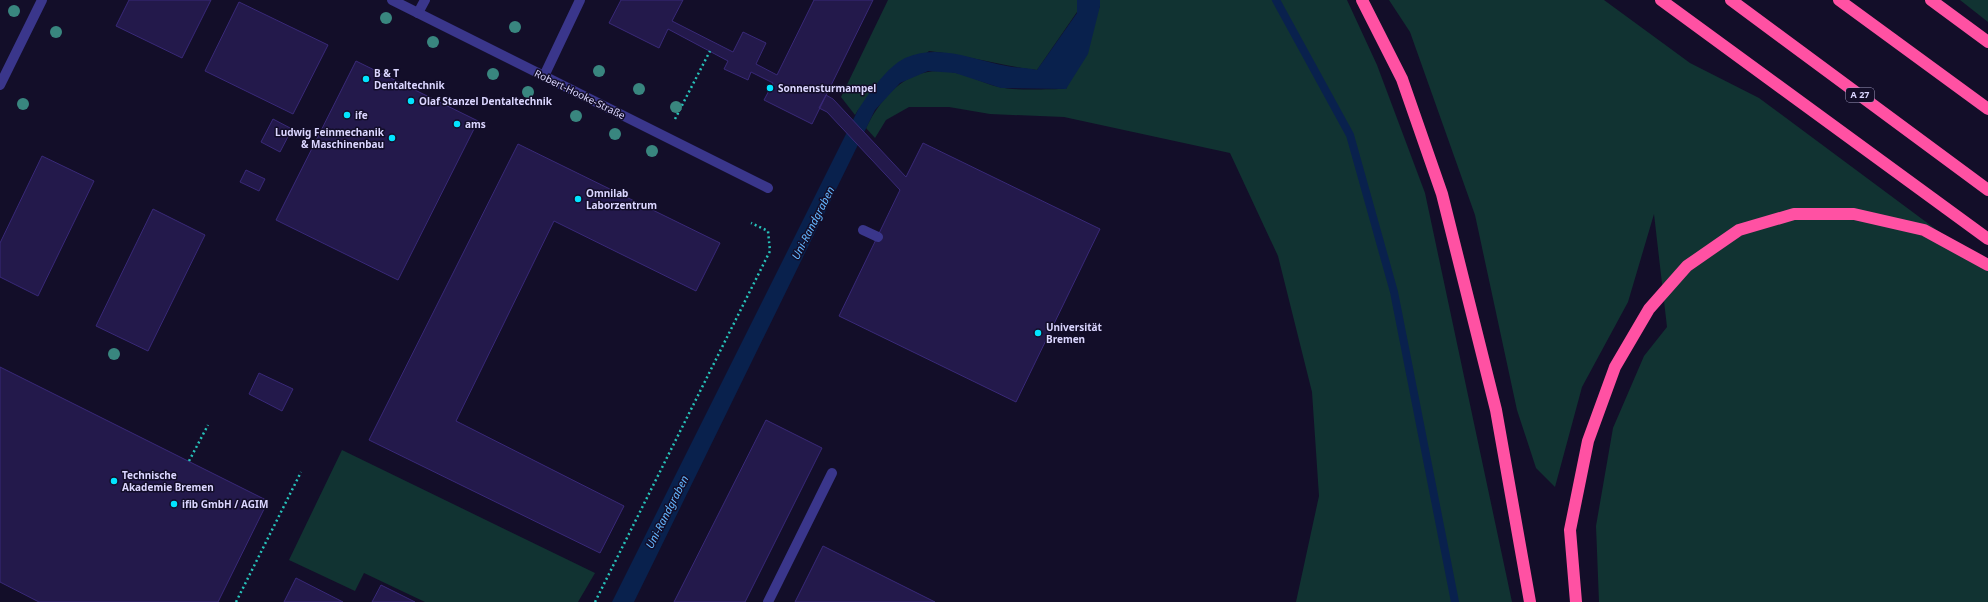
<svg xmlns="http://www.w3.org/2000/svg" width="1988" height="602" font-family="'Noto Sans',sans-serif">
<rect width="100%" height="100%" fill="#130e29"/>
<path fill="#113332" d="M888,0H1077V12L1037,70C1001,66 966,55 929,51L858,110L855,115L841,97Z
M1100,0H1347L1377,65L1425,193L1512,602H1296L1319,496L1312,392L1278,256L1230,153L1064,117L990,114L949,107H909L886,120L875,138L866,128C884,92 912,63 956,73C971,76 985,84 999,87C1014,91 1049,89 1066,89L1100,6Z
M1389,0H1604L1690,63L1759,98L1988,268V602H1599L1596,526L1613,428L1644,356L1667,327L1654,214L1628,302L1582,387L1555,487L1536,468L1517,410L1475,215L1410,32Z
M1960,0H1988V22Z
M342,450L595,573L578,602H425L364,573L355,591L289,560Z"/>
<path fill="#09214d" d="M1077,0H1100V6L1088,54L1066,89L1001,88L955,73L928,71L900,83L875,110L634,602H612L858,110C869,93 887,67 905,58C940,43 973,60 1007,66C1017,68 1027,68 1037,70L1077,13Z"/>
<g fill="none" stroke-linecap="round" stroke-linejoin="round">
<path stroke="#09214d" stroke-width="8" d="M1276,0L1350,135L1394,292L1455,602"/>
</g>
<path fill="#23194b" stroke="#392978" d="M129,0H211L182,58L116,26Z
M621,0H683L672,21L733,52L743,32L766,43L756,64L777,75L814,0H873L812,124L764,100L773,83L751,72L748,80L724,69L728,61L668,29L659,48L609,23Z
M239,2L328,45L293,114L205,71Z
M356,61L478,121L398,280L276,220Z
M826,95L833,99L906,177L923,143L1100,229L1016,402L839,316L900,190L827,112L819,108Z
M273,119L292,129L280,152L261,142Z
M518,144L720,243L696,291L554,221L456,421L624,506L600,553L369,440Z
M42,156L94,181L38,296L0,277V243Z
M246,170L265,179L259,191L240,182Z
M153,209L205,235L148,351L96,326Z
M0,367L268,501L218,602H39L0,582Z
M259,373L293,389L282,411L249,394Z
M766,420L822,448L745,602H674Z
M823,546L935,602H795Z
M296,578L343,602H284Z
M381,585L415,602H372Z"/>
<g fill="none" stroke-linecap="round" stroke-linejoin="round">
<path stroke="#27c2ba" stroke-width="2.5" stroke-dasharray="2 3" stroke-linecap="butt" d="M675,119L710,51
M189,461L208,425
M236,602L301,472
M595,602L770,251L768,231L751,223"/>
<path stroke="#3a368b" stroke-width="10" d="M418,13L425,0
M544,76L580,0
M863,230L878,237
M768,602L832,473"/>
<path stroke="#3a368b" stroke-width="10" d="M392,0L768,188
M0,85L42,0"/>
<path stroke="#ff51a3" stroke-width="12" d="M1362,0L1402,79L1442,194L1496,410L1530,602
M1661,0L1988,239
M1731,0L1988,190
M1839,0L1988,109
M1931,0L1988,42
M1576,602L1570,530L1588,441L1615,367L1649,309L1687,266L1739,230L1794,214H1854L1924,230L1988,265"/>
</g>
<g fill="#39867f">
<circle cx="14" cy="11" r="6"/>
<circle cx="386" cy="18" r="6"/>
<circle cx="515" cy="27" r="6"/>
<circle cx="56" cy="32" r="6"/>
<circle cx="433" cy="42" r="6"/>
<circle cx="599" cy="71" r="6"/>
<circle cx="493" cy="74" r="6"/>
<circle cx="639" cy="89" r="6"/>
<circle cx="528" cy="92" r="6"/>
<circle cx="23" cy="104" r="6"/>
<circle cx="676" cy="107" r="6"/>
<circle cx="576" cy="116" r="6"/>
<circle cx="615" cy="134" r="6"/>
<circle cx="652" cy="151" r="6"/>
<circle cx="114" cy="354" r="6"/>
</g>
<g fill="#02e4ff" stroke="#130e29" stroke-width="1.5">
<circle cx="366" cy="79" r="4"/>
<circle cx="770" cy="88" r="4"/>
<circle cx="411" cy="101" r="4"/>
<circle cx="347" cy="115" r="4"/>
<circle cx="457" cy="124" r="4"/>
<circle cx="392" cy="138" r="4"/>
<circle cx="578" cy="199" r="4"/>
<circle cx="1038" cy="333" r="4"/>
<circle cx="114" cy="481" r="4"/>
<circle cx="174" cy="504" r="4"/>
</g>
<g text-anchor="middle" stroke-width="3" stroke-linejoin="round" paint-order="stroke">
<rect fill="#130e29" stroke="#9f9abf" stroke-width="1" x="1846" y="88" width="28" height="14" rx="3"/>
<g font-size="9" font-weight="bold" fill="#dbd6ff">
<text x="1860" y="98">A 27</text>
</g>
<g font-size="10" font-weight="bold" fill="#dbd6ff" stroke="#130e29" text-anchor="start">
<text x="374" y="77">B &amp; T<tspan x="374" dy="12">Dentaltechnik</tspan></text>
<text x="778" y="92">Sonnensturmampel</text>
<text x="419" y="105">Olaf Stanzel Dentaltechnik</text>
<text x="355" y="119">ife</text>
<text x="465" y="128">ams</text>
<text x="384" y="136" text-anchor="end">Ludwig Feinmechanik<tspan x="384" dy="12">&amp; Maschinenbau</tspan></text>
<text x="586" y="197">Omnilab<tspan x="586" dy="12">Laborzentrum</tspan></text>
<text x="1046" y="331">Universität<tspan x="1046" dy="12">Bremen</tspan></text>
<text x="122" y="479">Technische<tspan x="122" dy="12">Akademie Bremen</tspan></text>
<text x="182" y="508">ifib GmbH / AGIM</text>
</g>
<g font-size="10" fill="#dbd6ff" stroke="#130e29">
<text transform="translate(580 94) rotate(26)" y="4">Robert-Hooke-Straße</text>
</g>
<g font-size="11" font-style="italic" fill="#64b6ff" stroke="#130e29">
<text transform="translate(813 223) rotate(-63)" y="4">Uni-Randgraben</text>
<text transform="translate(667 512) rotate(-63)" y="4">Uni-Randgraben</text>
</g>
</g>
</svg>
